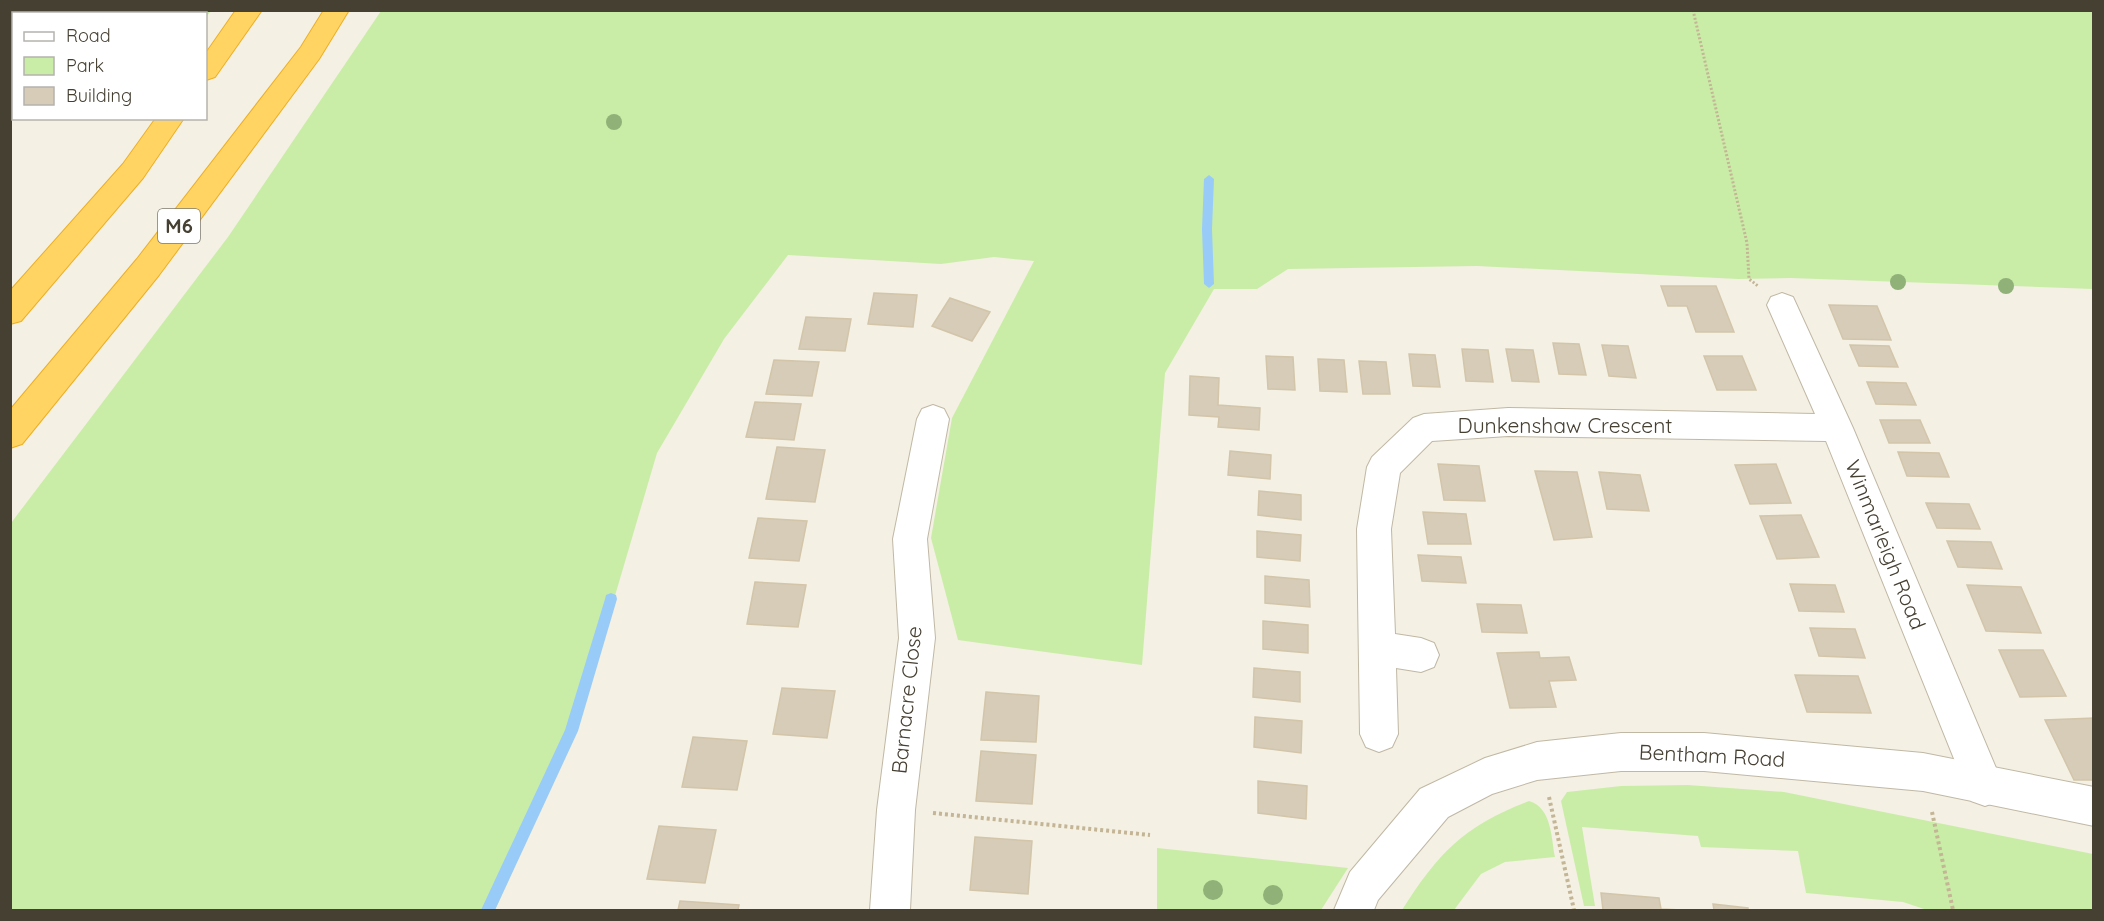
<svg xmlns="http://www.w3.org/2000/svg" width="2104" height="921" font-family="Quicksand,sans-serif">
<rect width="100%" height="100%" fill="#f4f0e3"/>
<path fill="#c9eda7" d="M11,10H211V11L206,17V14H14L13,62L11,61Z
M381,11H2093V289L1791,278L1738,279L1477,266L1288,269L1257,289H1214L1165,373L1142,665L958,640L931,538L952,418L1034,261L994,257L941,264L788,255L724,339L657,453L574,735L495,910H11V523L228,237Z
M1688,785L1784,792L2093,854V910H1927L1903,902L1806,893L1798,851L1701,847L1698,836L1582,827L1595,906H1584L1561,801L1567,792L1621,786Z
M1529,801C1552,808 1551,837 1555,857L1505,862L1481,874L1454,910H1402C1438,853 1465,825 1529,801Z
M1157,848L1348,868L1321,910H1157Z"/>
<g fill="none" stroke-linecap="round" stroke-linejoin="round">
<path fill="#98cbf8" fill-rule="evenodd" d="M1209,175L1214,179L1212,229L1214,284L1209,288L1204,284L1202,229L1204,179Z
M611,593L616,595L617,599L578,731L495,910H481L565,730L605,599L606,595Z"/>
</g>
<path fill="#d6ccb8" stroke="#d2c5aa" stroke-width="1.5" d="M1661,286H1716L1734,332H1696L1687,306H1668Z
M874,293L917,295L913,327L868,324Z
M950,298L990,312L972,341L932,326Z
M1829,305L1877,306L1891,340L1843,339Z
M806,317L851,319L845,351L799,349Z
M1553,343L1579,344L1586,375L1559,374Z
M1602,345L1628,346L1636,378L1609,376Z
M1850,345L1889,346L1898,367L1859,366Z
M1462,349L1488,350L1493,382L1466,381Z
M1506,349L1533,350L1539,382L1512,381Z
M1409,354L1435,355L1440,387L1413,386Z
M1266,356L1293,357L1295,390L1268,389Z
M1704,356H1742L1756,390H1717Z
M1318,359L1344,360L1347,392L1320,391Z
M774,360L819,362L812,396L766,394Z
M1359,361L1386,362L1390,394H1363Z
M1190,376L1219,378L1218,405L1260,408L1259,430L1218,427L1219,417L1189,415Z
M1867,382L1906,383L1916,405L1876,404Z
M755,402L801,404L794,440L746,437Z
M1880,420H1920L1930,443H1889Z
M777,447L825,450L815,502L766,499Z
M1230,451L1271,455L1270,479L1228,475Z
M1898,452L1939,453L1949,477L1907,476Z
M1438,464L1479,466L1485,501L1444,500Z
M1776,464L1791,503L1750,504L1735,465Z
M1535,471L1577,472L1592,537L1554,540Z
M1599,472L1640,475L1649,511L1607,509Z
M1259,491L1301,495V520L1258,515Z
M1926,503L1969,504L1980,529L1937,528Z
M1423,512L1466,514L1471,544H1428Z
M1801,515L1819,557L1777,559L1760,516Z
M758,518L807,521L799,561L749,558Z
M1257,531L1301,535L1300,561L1257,557Z
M1947,541L1991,542L2002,569L1958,567Z
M1418,555L1461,557L1466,583L1422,581Z
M1265,576L1309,580L1310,607L1265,603Z
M755,582L806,585L798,627L747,624Z
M1790,584L1835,585L1844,612L1799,611Z
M1967,585L2021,587L2041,633L1986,631Z
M1477,604L1521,605L1527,633L1482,632Z
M1263,621L1308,625V653L1263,649Z
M1810,628L1855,629L1865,658L1819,656Z
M1999,650H2043L2066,696L2020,697Z
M1539,652L1540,658L1569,657L1576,680L1549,681L1556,707L1510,708L1497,653Z
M1254,668L1300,672V702L1253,697Z
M1795,675L1858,676L1871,713L1807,712Z
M782,688L835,691L827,738L773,734Z
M986,692L1039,696L1036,742L981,740Z
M1255,717L1302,721L1301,753L1254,747Z
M2094,718V780H2074L2045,720Z
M693,737L747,741L737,790L682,787Z
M981,751L1036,755L1032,804L976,801Z
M1258,781L1307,786L1306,819L1258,813Z
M659,826L716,830L705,883L647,879Z
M975,837L1032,841L1028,894L970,890Z
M1601,893L1659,898L1661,909L1682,910H1603Z
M680,901L739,905L738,910H678Z
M1713,904L1748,908V910H1714Z"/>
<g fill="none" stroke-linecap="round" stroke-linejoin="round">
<g stroke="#c0b8a5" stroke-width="2">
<path id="minor" d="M1782,293L1793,297L1853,428L2004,787L1999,801L1985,806L1971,801L1826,441L1508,436L1432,441L1400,473L1391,529L1395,634L1421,638L1434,643L1439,655L1434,667L1421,672L1396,668L1398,734L1392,747L1379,752L1366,747L1360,734L1357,529L1367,467L1372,457L1413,418L1424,414L1508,408L1815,414L1767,305L1771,297Z
M933,405L944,409L949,419L927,539L935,638L915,810L910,910H870L877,810L899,638L893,539L917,419L922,409Z"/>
</g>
<g stroke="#c0b8a5" stroke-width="2">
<path id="tertiary" d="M1621,733H1704L1923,753L2094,787V826L1923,791L1704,771H1621L1537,780L1492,794L1448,817L1378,900L1374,910H1334L1350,872L1420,789L1485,758L1537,742Z"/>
</g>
<g stroke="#edaf24" stroke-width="2">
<path id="motorway" d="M236,10H262L215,77L206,80V53Z
M324,10H349L319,59L159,275L22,444L10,448V410L137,259L301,47Z
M156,118H184L143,178L21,321L10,324V291L123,164Z"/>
</g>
<path stroke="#c3b595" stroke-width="3" stroke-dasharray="2 2" stroke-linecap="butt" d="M1693,10L1747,243L1749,279L1758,286"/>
<path stroke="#c3b595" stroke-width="4" stroke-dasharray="3 3" stroke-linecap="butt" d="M1549,797L1574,910
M1932,812L1953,910
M933,813L1150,835"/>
<use href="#minor" fill="#fff" fill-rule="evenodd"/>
<use href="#tertiary" fill="#fff" fill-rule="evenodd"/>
<use href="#motorway" fill="#ffd463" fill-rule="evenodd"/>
</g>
<g fill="#90b178">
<circle cx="614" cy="122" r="8"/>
<circle cx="1898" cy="282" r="8"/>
<circle cx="2006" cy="286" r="8"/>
<circle cx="1213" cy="890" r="10"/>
<circle cx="1273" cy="895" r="10"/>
</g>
<g text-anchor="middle" stroke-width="5" stroke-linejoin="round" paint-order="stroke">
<rect fill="#fff" stroke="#7e7970" stroke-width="1.5" x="158" y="209" width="42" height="34" rx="4.5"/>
<g font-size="20" font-weight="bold" fill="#464033">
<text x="179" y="233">M6</text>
</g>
<g font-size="21" fill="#464033" stroke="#fff">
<text x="1565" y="433">Dunkenshaw Crescent</text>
<text transform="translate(1885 545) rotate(68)" y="7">Winmarleigh Road</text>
<text transform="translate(907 700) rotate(-84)" y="7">Barnacre Close</text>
<text transform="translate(1712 756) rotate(3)" y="7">Bentham Road</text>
</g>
</g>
<rect width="2104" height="921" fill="none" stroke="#464033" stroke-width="24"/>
<rect x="12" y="12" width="195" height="108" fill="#ffffff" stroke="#b5b3ad" stroke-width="1.5"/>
<rect x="24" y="32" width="30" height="9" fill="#ffffff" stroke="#b5b3ad" stroke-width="1.5"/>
<text x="66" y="42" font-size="18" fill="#464033">Road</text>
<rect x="24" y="57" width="30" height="18" fill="#c9eda7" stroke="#b5b3ad" stroke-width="1.5"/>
<text x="66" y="72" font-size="18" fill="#464033">Park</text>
<rect x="24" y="87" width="30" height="18" fill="#d6ccb8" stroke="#b5b3ad" stroke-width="1.5"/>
<text x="66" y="102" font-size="18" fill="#464033">Building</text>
</svg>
